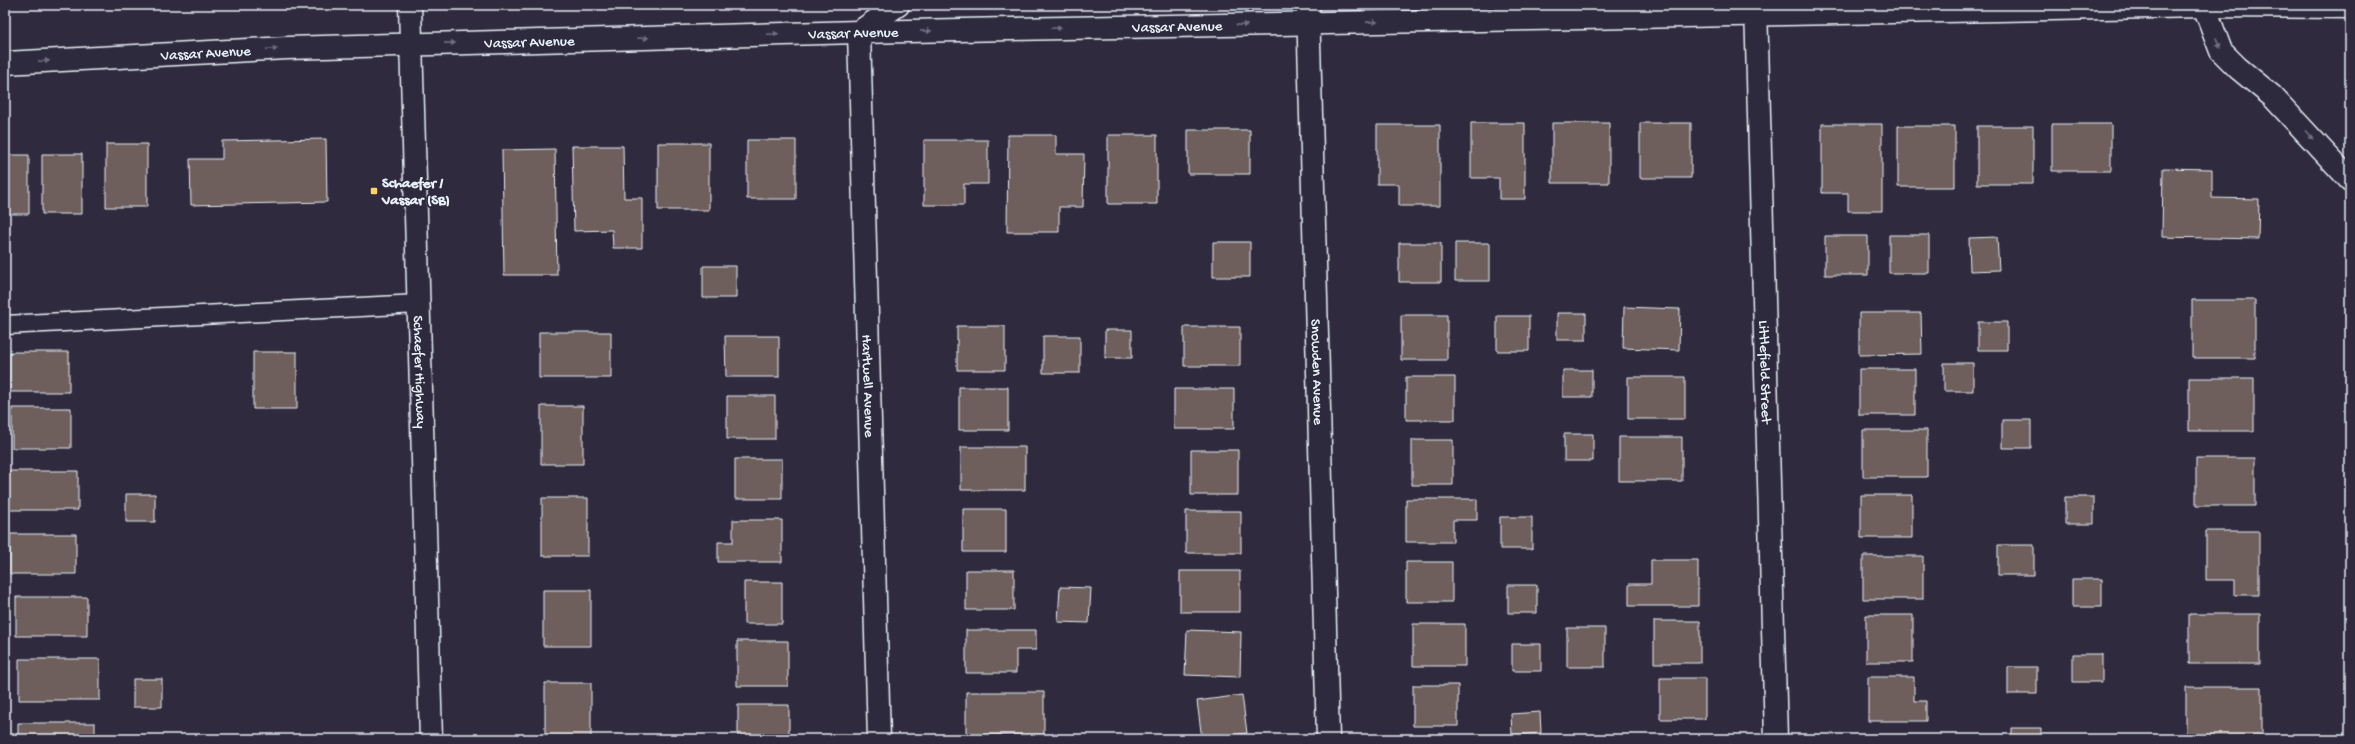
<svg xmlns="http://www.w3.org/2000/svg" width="2355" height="744" font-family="'Gochi Hand',sans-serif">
<rect width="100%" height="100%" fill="#2f2a3d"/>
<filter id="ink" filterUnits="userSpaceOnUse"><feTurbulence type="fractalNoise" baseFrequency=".025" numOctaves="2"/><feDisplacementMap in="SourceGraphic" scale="8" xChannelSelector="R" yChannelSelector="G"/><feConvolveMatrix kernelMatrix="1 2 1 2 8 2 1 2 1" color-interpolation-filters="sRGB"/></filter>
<g filter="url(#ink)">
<path fill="#6e5f5c" stroke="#e8f1f8" d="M1471,123H1525V199H1499V178H1471Z
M1552,123H1609V183H1552Z
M1640,123H1691V178H1640Z
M1822,124H1882V211H1848V193H1822Z
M2052,124H2111V171H2052Z
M1377,125H1440V206H1399V184H1377Z
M1898,126H1955V187H1898Z
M1977,126H2033V184H1977Z
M1188,130H1250V174H1188Z
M1008,135H1056V154H1084L1083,207H1059V232H1007Z
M1108,135H1157V204H1108Z
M326,139L327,202L191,205L190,159H222V141Z
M747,140H796V199H747Z
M924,140H988V184H964V205H924Z
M658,143H709V210H658Z
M106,144H147V207H106Z
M572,146H623L624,198H642V248H613L612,230L574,231Z
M555,149L557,275H504L502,150Z
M42,154H82V214H42Z
M5,155H29V214H5Z
M2163,168L2212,169V198L2259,199L2258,239L2162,237Z
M1889,235H1929V273H1889Z
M1825,236H1868V275H1825Z
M1997,237L1999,270L1970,271L1969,238Z
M1213,242H1250V277H1213Z
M1399,243H1441V282H1399Z
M1455,243H1490V281H1455Z
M703,266H736V298H703Z
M2192,300H2255V358H2192Z
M1624,307L1680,309L1679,350L1623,348Z
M1557,313H1586V340H1557Z
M1859,313H1921L1922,354L1859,355Z
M1401,315H1447V360H1401Z
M1497,316H1529V351H1497Z
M1978,322H2007V350H1978Z
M957,326H1005V370H957Z
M1184,327H1240V366H1184Z
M1105,330H1132V358H1105Z
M539,332H611V378H539Z
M725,336H779V377H726Z
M1043,336H1080V373H1043Z
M10,352H69V392H10Z
M253,352H297V409H253Z
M1944,363H1973V391H1944Z
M1859,369H1915V415H1859Z
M1563,370H1592V397H1563Z
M1406,377H1455V420H1406Z
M1628,377H1685V419H1628Z
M2189,378H2254V431H2189Z
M959,387H1008V430H959Z
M1174,389H1234V429H1174Z
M727,396H775V439H727Z
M541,406H583V464H541Z
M12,408H71V448H12Z
M2002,420H2031V448H2002Z
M1863,430H1927V477H1863Z
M1564,434H1593V461H1564Z
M1619,437H1682V481H1619Z
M1412,440H1453V485H1412Z
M961,447H1025V490H961Z
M1191,450H1238V495H1191Z
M2196,458H2255V506H2196Z
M735,459H782V499H735Z
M7,471H78V510H7Z
M126,494H155V522H126Z
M1861,495H1912V538H1861Z
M2065,497H2094V524H2065Z
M542,498H588V556H542Z
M1406,499H1477V520H1453V542H1406Z
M963,509H1006V552H963Z
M1186,511H1241V553H1186Z
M1500,517H1532V549H1500Z
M733,520H782V562H718V542H733Z
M2206,531H2259V595H2235V580H2206Z
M10,534H76V574H10Z
M1998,545H2034V575H1998Z
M1863,556H1923V599H1863Z
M1651,560H1698V606H1629V584H1651Z
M1406,562H1452V602H1406Z
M966,570H1014V610H966Z
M1180,571H1240V612H1180Z
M2072,579H2102V607H2072Z
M744,582H782V624H744Z
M1508,585H1537V613H1508Z
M1060,587L1091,588L1089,623L1058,622Z
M543,590H591V646H543Z
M16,597H87V636H16Z
M2189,614H2260V664H2189Z
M1866,615H1913V662H1866Z
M1654,621H1700V663H1654Z
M1413,624H1465V666H1413Z
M1567,628H1605V667H1567Z
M966,630H1036V650H1016V673H966Z
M1187,630L1241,632L1240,677L1185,675Z
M737,641H788V686H737Z
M1512,644H1541V671H1512Z
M2073,654H2102V682H2073Z
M19,659H100V700H19Z
M2008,667H2037V694H2008Z
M1868,677H1914V701H1926V721H1868Z
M1660,678H1705V719H1660Z
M133,679H162V707H133Z
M545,683H591V739H545Z
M1413,685H1458V726H1413Z
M2186,687H2262V739H2186Z
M966,692H1044V735H966Z
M1242,695L1247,733L1202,739L1197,701Z
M738,705H789V739H738Z
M1540,712L1541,733L1512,735L1511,714Z
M18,723H95V739H18Z
M2012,728H2041V739H2012Z
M1666,738H1708V739H1666Z"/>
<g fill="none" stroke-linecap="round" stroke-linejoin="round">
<g stroke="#e8f1f8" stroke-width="21">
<path id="lane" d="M5,325L419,304"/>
</g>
<g stroke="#e8f1f8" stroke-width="25">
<g id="street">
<path id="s1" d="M1308,5L1328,739"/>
<path id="s2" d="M1756,5L1776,739"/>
<path id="s3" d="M859,32L879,739"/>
</g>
</g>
<g stroke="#e8f1f8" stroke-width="25">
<g id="secondary">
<path id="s4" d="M410,5L431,739"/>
<path d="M2204,6L2221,51L2238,68L2272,96L2350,180"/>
<path d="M859,32L898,5"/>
<path id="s5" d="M5,63L287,48L859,32L2204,6L2350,7"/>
</g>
</g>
<use href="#lane" stroke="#2f2a3d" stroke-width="18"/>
<use href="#street" stroke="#2f2a3d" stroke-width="22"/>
<use href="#secondary" stroke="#2f2a3d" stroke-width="22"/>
</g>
<defs><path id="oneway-solid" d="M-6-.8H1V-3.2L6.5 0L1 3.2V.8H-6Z"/></defs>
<g fill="#70707e">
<use href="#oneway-solid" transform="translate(1372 22) rotate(-1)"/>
<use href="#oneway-solid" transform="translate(1242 25) rotate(-1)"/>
<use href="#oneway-solid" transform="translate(1056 28) rotate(-1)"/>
<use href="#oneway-solid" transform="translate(926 31) rotate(-1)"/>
<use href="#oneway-solid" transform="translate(773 34) rotate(-2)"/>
<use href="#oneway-solid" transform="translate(643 38) rotate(-2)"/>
<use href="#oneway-solid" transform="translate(450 43) rotate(-1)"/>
<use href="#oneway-solid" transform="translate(2218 43) rotate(69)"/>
<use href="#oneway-solid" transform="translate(272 49) rotate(-3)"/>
<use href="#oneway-solid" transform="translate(44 61) rotate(-3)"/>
<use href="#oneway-solid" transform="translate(2309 135) rotate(48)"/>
</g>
</g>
<rect fill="#ffd166" stroke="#2f2a3d" stroke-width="1.5" x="370" y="187" width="8" height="8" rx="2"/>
<g text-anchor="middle" stroke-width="3.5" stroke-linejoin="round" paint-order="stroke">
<g font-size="15" fill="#e8f1f8" stroke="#2f2a3d">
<text dy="5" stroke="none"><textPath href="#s5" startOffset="1173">Vassar Avenue</textPath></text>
<text dy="5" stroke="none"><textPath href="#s5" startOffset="849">Vassar Avenue</textPath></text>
<text dy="5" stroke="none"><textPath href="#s5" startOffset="525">Vassar Avenue</textPath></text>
<text dy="5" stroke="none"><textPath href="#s5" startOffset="201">Vassar Avenue</textPath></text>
<text dy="5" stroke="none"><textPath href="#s4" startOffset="367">Schaefer Highway</textPath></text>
<text dy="5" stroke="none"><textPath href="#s1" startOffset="367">Snowden Avenue</textPath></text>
<text dy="5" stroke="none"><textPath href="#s2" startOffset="367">Littlefield Street</textPath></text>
<text dy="5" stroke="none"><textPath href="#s3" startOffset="354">Hartwell Avenue</textPath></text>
</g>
<g font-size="15" font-weight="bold" fill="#e8f1f8" stroke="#2f2a3d" text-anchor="start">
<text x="382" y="187">Schaefer /<tspan x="382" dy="17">Vassar (SB)</tspan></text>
</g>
</g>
<rect width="2355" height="744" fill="none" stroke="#2f2a3d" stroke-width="20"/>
<rect x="10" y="10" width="2335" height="724" fill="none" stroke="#e8f1f8" stroke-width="1.5" filter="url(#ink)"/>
</svg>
